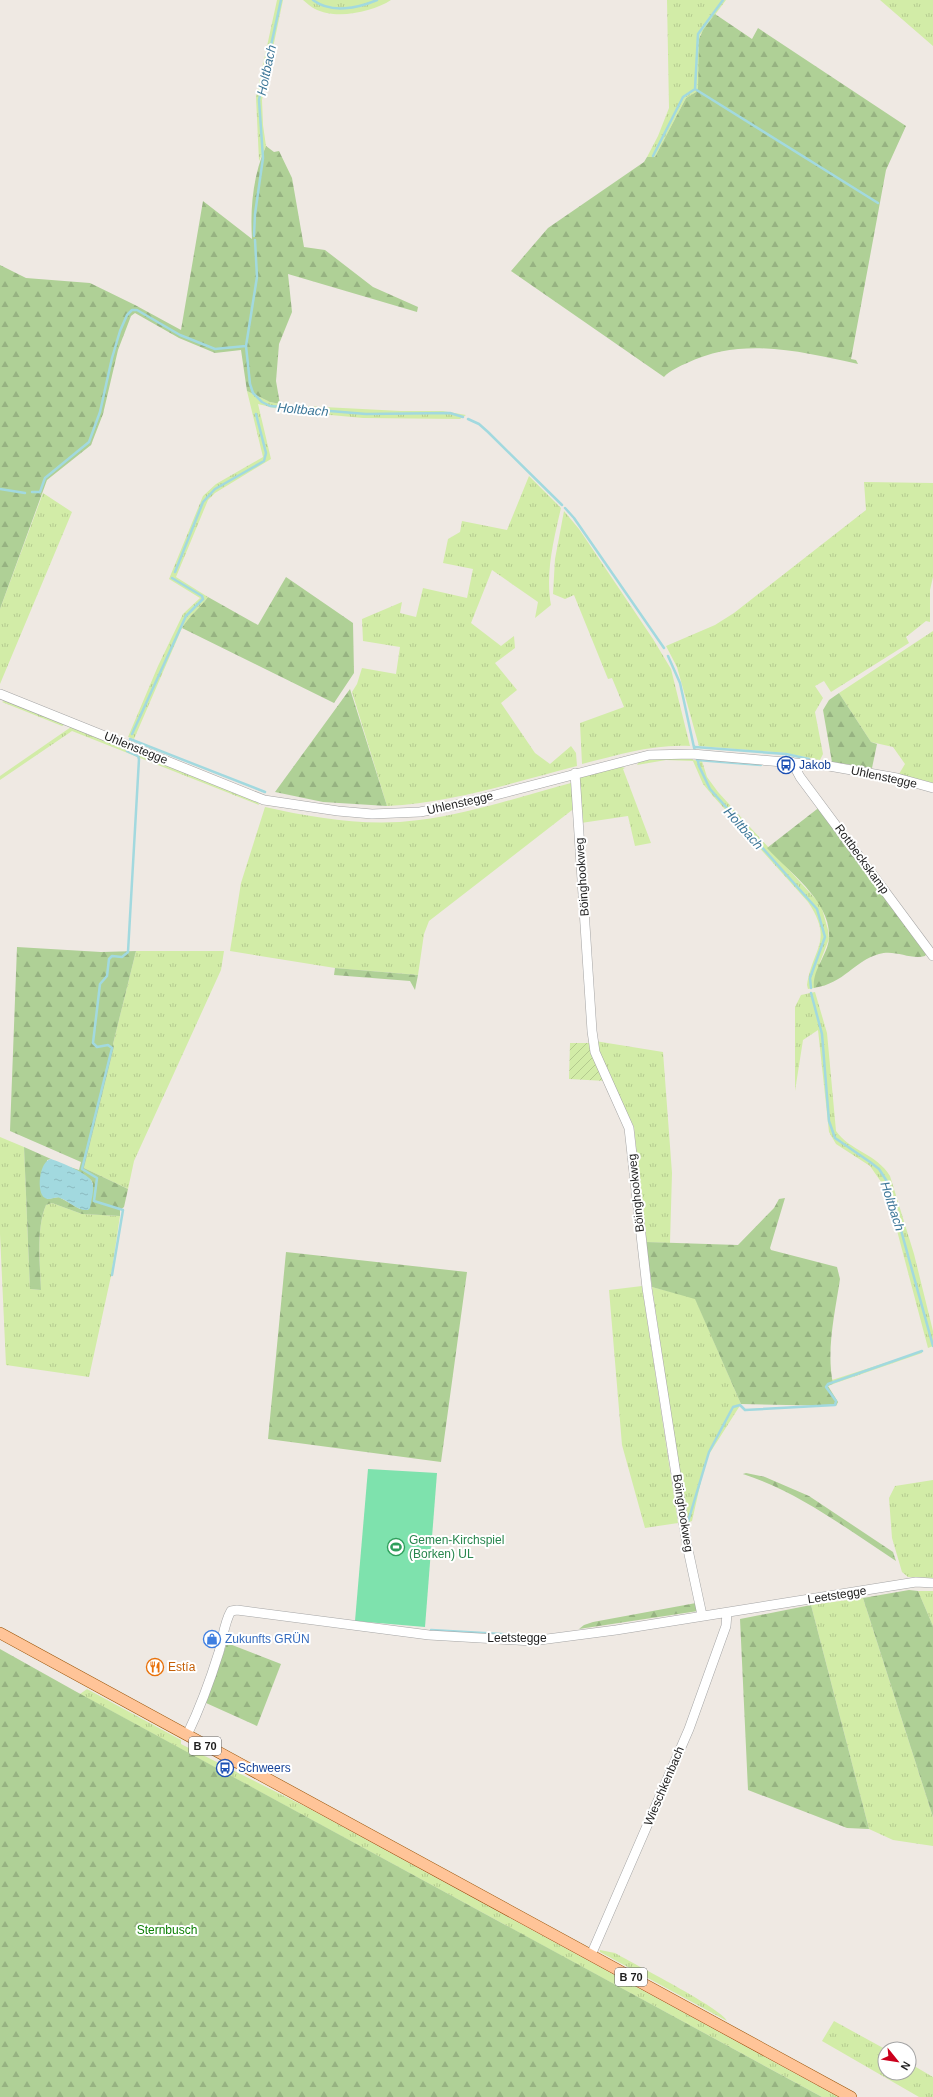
<svg xmlns="http://www.w3.org/2000/svg" width="933" height="2097" font-family="Helvetica,sans-serif">
<defs>
<pattern id="grass-tufts" width="24" height="20" patternUnits="userSpaceOnUse"><rect width="24" height="20" fill="#d2eca7"/><path d="M3 7l-1-3M5 7V3M7 7l1-3M15 17l-1-3M17 17v-4M19 17l1-3" fill="none" stroke="#b4ca8f"/></pattern>
<pattern id="forest-firs" width="22" height="20" patternUnits="userSpaceOnUse"><rect width="22" height="20" fill="#afd096"/><path d="M5 1l3.5 6h-7zM16 11l3.5 6h-7z" fill="#96b281"/></pattern>
<pattern id="garden-furrows" width="10" height="10" patternUnits="userSpaceOnUse"><rect width="10" height="10" fill="#d2eca7"/><path d="M-1 1l2-2M0 10L10 0M9 11l2-2" fill="none" stroke="#b4ca8f"/></pattern>
<pattern id="water-ripples" width="26" height="14" patternUnits="userSpaceOnUse"><rect width="26" height="14" fill="#a2d9df"/><path d="M2 4q2-2 4 0t4 0M15 11q2-2 4 0t4 0" fill="none" stroke="#8bbabf"/></pattern>
</defs>
<rect width="100%" height="100%" fill="#efe9e3"/>
<path fill="url(#grass-tufts)" d="M277,0H283L262,100L263,125L266,146L259,161L256,97Z
M303,0H391C373,12 336,20 315,9C311,7 307,3 303,0Z
M667,0H726L700,35L698,88L696,92L686,98L655,157H647L658,136L669,108Z
M880,0H933V46Z
M247,391L270,402L285,405L401,411H443L466,415L460,419L363,418L287,411L258,404L271,459L215,493L208,500L176,577L208,597C200,608 189,616 182,628L134,739L128,737L158,666L183,614L200,598L169,579L203,496L216,484L263,457Z
M529,476L561,508C554,538 545,574 551,605L535,618L538,602L492,570L471,623L501,646L514,636L515,648L495,663L517,690L501,703L535,753L550,764L571,746L576,753L577,766C514,782 452,803 387,806L352,692L357,684L362,668L396,674L400,647L363,641L362,619L402,602L400,613L416,617L423,588L467,598L473,569L443,563L448,539L460,532L462,521L507,530Z
M864,482L933,483V577L930,590V622L926,621L906,637L909,643L831,692L824,681L815,686L823,698L815,712L823,754L820,760L786,753L699,746L677,667L666,646L715,625L734,613L866,510Z
M43,493L72,512L0,684V609Z
M564,511L579,529L653,639L671,669L690,746C653,744 618,755 582,764L580,723L624,707L612,678L608,679L574,595L565,599L553,594L555,559Z
M933,631V783L899,774L905,764L893,747L871,742L839,693Z
M6,700L66,724L62,726L2,702Z
M71,727L258,802L259,805L72,731L0,780V776Z
M692,756L693,760L702,761L707,777L718,792L821,905L828,930L829,939L820,962L814,988L808,989L807,985C813,947 834,941 808,902L713,796L703,784L693,761L666,760L637,765L640,760Z
M622,767L625,768L623,769L651,843L635,846L628,816L581,823L579,778L581,776Z
M571,783L576,807L429,921L424,934L418,975L335,968L230,951L241,883L265,807C314,818 368,827 419,820C470,814 521,796 571,783Z
M136,951H224L221,970L134,1161L128,1189L84,1168L114,1047L113,1044Z
M815,992L827,1033L836,1131C850,1151 877,1154 890,1176L914,1254L933,1331V1346L928,1348L886,1189L870,1166L836,1144L829,1132L818,1030L803,1040L795,1091V1007L801,995Z
M595,1041L663,1052L672,1173L670,1243L646,1242L634,1127L597,1051Z
M0,1137L24,1147L30,1289L41,1290C40,1265 36,1228 46,1205L52,1203L82,1214L120,1216L111,1276L89,1377L6,1365L0,1234Z
M642,1286L678,1523L645,1528L622,1445L609,1290Z
M652,1287L695,1298L741,1404L706,1459L692,1521L687,1523Z
M922,1351V1353L833,1384L832,1380Z
M933,1480V1578L908,1577L902,1572L892,1538L889,1498L895,1486Z
M918,1591H933V1626Z
M863,1598L933,1817V1846L893,1840L869,1829L811,1605Z
M87,1689L181,1740V1744L308,1808L838,2097H822L80,1694Z
M600,1950L615,1953C632,1963 723,2009 727,2021L600,1952Z
M834,2021L885,2049V2073H909V2063L933,2077V2097H919L822,2041Z"/>
<path fill="url(#forest-firs)" d="M715,14L752,39L758,28L906,126L886,170L851,359L856,360L858,364C801,352 743,336 687,363C680,366 669,371 664,377L511,271L548,228L644,162L647,157H655L686,98L696,92L698,88L699,39L703,30Z
M266,146L274,152L279,151L292,178L304,247L325,250L373,287L418,307L417,312L288,274L292,312L279,344L276,381L280,404L270,402L247,391L241,350L215,353L179,338L135,313L131,316L118,350L103,414L91,445L47,480L0,609V265L26,278L90,283L135,305L181,330L203,201L252,239C250,208 253,175 266,146Z
M286,577L353,623L354,673L334,703L182,628C189,616 200,608 208,597L258,625Z
M350,689L387,806L323,802L275,792Z
M839,693L871,742L877,744L872,768L832,762L823,710L829,700Z
M821,806L927,953L925,956C910,960 895,949 879,954C854,961 845,983 814,988C812,970 827,956 829,939C832,902 789,872 767,848Z
M17,947L101,952L136,951L113,1044L114,1047L84,1168L128,1189L124,1207L120,1210V1216L82,1214L52,1203L46,1205C36,1228 40,1265 41,1290L30,1289L24,1147L51,1159L47,1160V1199L59,1197L80,1209L93,1184L91,1180L70,1167L79,1170L81,1162L10,1131Z
M335,968L418,975L415,990L410,981L334,975Z
M785,1198L770,1248L771,1250L833,1266L837,1267L840,1279C835,1313 826,1350 833,1384L828,1386L838,1402L836,1406L741,1404L695,1299L652,1287L646,1242L738,1245L774,1208L779,1199Z
M286,1252L467,1272L441,1462L268,1439Z
M746,1473L765,1477L809,1496L893,1552L896,1561C847,1529 799,1492 743,1474Z
M909,1590L918,1591L933,1626V1817L863,1598Z
M696,1603L698,1611L579,1629L584,1625L593,1622Z
M811,1605L869,1829L847,1828L748,1790L740,1619Z
M227,1643L281,1664L257,1726L206,1703Z
M0,1649L75,1691L822,2097H0Z"/>
<path fill="url(#garden-furrows)" d="M570,1043H591L606,1081L569,1079Z"/>
<path fill="#7ee2ad" d="M368,1469L437,1473L425,1627L355,1621Z"/>
<path fill="url(#water-ripples)" d="M51,1159C60,1162 90,1174 92,1182C95,1189 91,1201 90,1208L88,1210C77,1211 69,1201 60,1198C55,1196 49,1201 45,1198C36,1193 39,1161 51,1159Z"/>
<g fill="none" stroke-linecap="round" stroke-linejoin="round">
<path stroke="#a2d9df" stroke-width="2.5" d="M313,0C331,14 358,8 377,0
M695,89L878,203
M653,156L683,97L695,89L698,34L723,0
M254,236L255,214L263,158L259,100L281,0
M255,240L257,277L246,346L250,384L253,393L262,402L270,406L366,414L450,413L463,417
M468,419L479,424L488,432L562,505
M0,489L25,493
M32,492H40L45,478L89,442L100,412L112,358L120,331L127,315L132,310H137L180,335L215,349L246,346
M565,508L574,518L664,648
M175,572L203,502L215,489L264,461L266,453L256,414
M668,656L680,683L695,752
M132,734L186,616L203,599L202,596L172,578
M130,739L265,792
M695,747L786,754L809,759
M697,756L699,766L710,789L817,909L825,937L810,978L811,988
M697,760L761,765
M811,993L822,1034L829,1121L835,1138L870,1162L879,1169L888,1183L933,1346
M112,1275L123,1210L94,1201L97,1178L82,1169L112,1048L108,1045L97,1047L93,1043L100,984L107,976L109,959L112,956L122,957L128,952L139,759L138,756L127,751
M687,1525L709,1452L733,1407L740,1405L745,1410L835,1405L836,1401L826,1387L828,1384L922,1351
M431,1630L537,1636"/>
<g stroke="#a5a5a5" stroke-width="10">
<path id="minor" d="M0,694L264,800L338,811L372,814L420,812L461,804L649,755L692,754L829,766L897,778L933,788
M792,762L800,777L933,956
M575,773L592,1031L595,1052L629,1128L647,1288L687,1545L702,1615
M187,1735C200,1708 210,1681 219,1652C223,1638 224,1623 231,1611L237,1610L429,1635L532,1641L616,1630L916,1582L933,1583
M591,1955L689,1729L726,1626L727,1613"/>
</g>
<g stroke="#975000" stroke-width="12">
<path id="major" d="M0,1633L851,2097"/>
</g>
<use href="#minor" stroke="#fff" stroke-width="9"/>
<use href="#major" stroke="#ffc498" stroke-width="11"/>
</g>
<defs>
<g id="bus-ring" transform="scale(0.9)"><circle r="9.5" fill="#fff" stroke="#1a4fb4" stroke-width="1.5"/><path d="M-5-6H5V4H4V6H2V4H-2V6H-4V4H-5ZM-3.5-4V0h7V-4ZM-3.5 1.2v1.5H-2V1.2ZM2 1.2v1.5H3.5V1.2Z" fill="#1a4fb4"/></g>
<g id="stadium-ring" transform="scale(0.9)"><circle r="9.5" fill="#fff" stroke="#2e9e5b" stroke-width="1.5"/><path d="M0-5a6.5 5 0 1 0 0 10a6.5 5 0 1 0 0-10ZM-3.5-1.8h7v3.6h-7Z" fill="#2e9e5b"/></g>
<g id="shop-ring" transform="scale(0.9)"><circle r="9.5" fill="#fff" stroke="#3f7fe0" stroke-width="1.5"/><path d="M-5-2.5h2.3a2.7 3.5 0 0 1 5.4 0H5L5.5 6h-11ZM-1.5-2.5h3a1.5 2.3 0 0 0-3 0Z" fill="#3f7fe0"/></g>
<g id="restaurant-ring" transform="scale(0.9)"><circle r="9.5" fill="#fff" stroke="#e8710a" stroke-width="1.5"/><path d="M-5-6h1v4h1v-4h1v4h1v-4h1v5L-1.5 .5V6h-2V.5L-5-1ZM5-6V6H3V1.5H1.5Q1.5-4 5-6Z" fill="#e8710a"/></g>
</defs>
<g fill-rule="evenodd">
<use href="#bus-ring" x="786" y="765"/>
<use href="#stadium-ring" x="396" y="1547"/>
<use href="#shop-ring" x="212" y="1639"/>
<use href="#restaurant-ring" x="155" y="1667"/>
<use href="#bus-ring" x="225" y="1768"/>
</g>
<g text-anchor="middle" stroke-width="4" stroke-linejoin="round" paint-order="stroke">
<g fill="#fff" stroke="#626262" stroke-width="1">
<rect x="189" y="1737" width="32" height="18" rx="3"/>
<rect x="615" y="1968" width="32" height="18" rx="3"/>
</g>
<g font-size="11" font-weight="bold" fill="#1e1e1e">
<text x="205" y="1750">B 70</text>
<text x="631" y="1981">B 70</text>
</g>
<g font-size="12" fill="#1e1e1e" stroke="#fff">
<text transform="translate(136 748) rotate(22)" y="4">Uhlenstegge</text>
<text transform="translate(884 777) rotate(12)" y="4">Uhlenstegge</text>
<text transform="translate(460 803) rotate(-13)" y="4">Uhlenstegge</text>
<text transform="translate(862 859) rotate(54)" y="4">Rottbeckskamp</text>
<text transform="translate(582 877) rotate(-94)" y="4">Böinghookweg</text>
<text transform="translate(636 1193) rotate(-96)" y="4">Böinghookweg</text>
<text transform="translate(683 1513) rotate(81)" y="4">Böinghookweg</text>
<text transform="translate(837 1595) rotate(-9)" y="4">Leetstegge</text>
<text x="517" y="1642">Leetstegge</text>
<text transform="translate(664 1786) rotate(-67)" y="4">Wieschkenbach</text>
</g>
<g font-size="12" fill="#164399" stroke="#fff" text-anchor="start">
<text x="799" y="769">Jakob</text>
<text x="238" y="1772">Schweers</text>
</g>
<g font-size="12" fill="#27864d" stroke="#fff" text-anchor="start">
<text x="409" y="1544">Gemen-Kirchspiel<tspan x="409" dy="14">(Borken) UL</tspan></text>
</g>
<g font-size="12" fill="#366cbe" stroke="#fff" text-anchor="start">
<text x="225" y="1643">Zukunfts GRÜN</text>
</g>
<g font-size="12" fill="#c56008" stroke="#fff" text-anchor="start">
<text x="168" y="1671">Estía</text>
</g>
<g font-size="12" fill="#0e8007" stroke="#fff">
<text x="167" y="1934">Sternbusch</text>
</g>
<g font-size="13" font-style="italic" fill="#3e7899" stroke="#fff">
<text transform="translate(266 70) rotate(-78)" y="5">Holtbach</text>
<text transform="translate(303 409) rotate(5)" y="5">Holtbach</text>
<text transform="translate(744 828) rotate(48)" y="5">Holtbach</text>
<text transform="translate(893 1206) rotate(72)" y="5">Holtbach</text>
</g>
</g>
<g transform="translate(897 2061) rotate(120)"><circle r="19" fill="#ffffff" stroke="#a5a5a5"/>
<path d="M0-3L7 15L0 10L-7 15Z" fill="#cb001c"/>
<text y="-6" font-size="11" font-weight="bold" text-anchor="middle" fill="#1e1e1e">N</text>
</g>
</svg>
